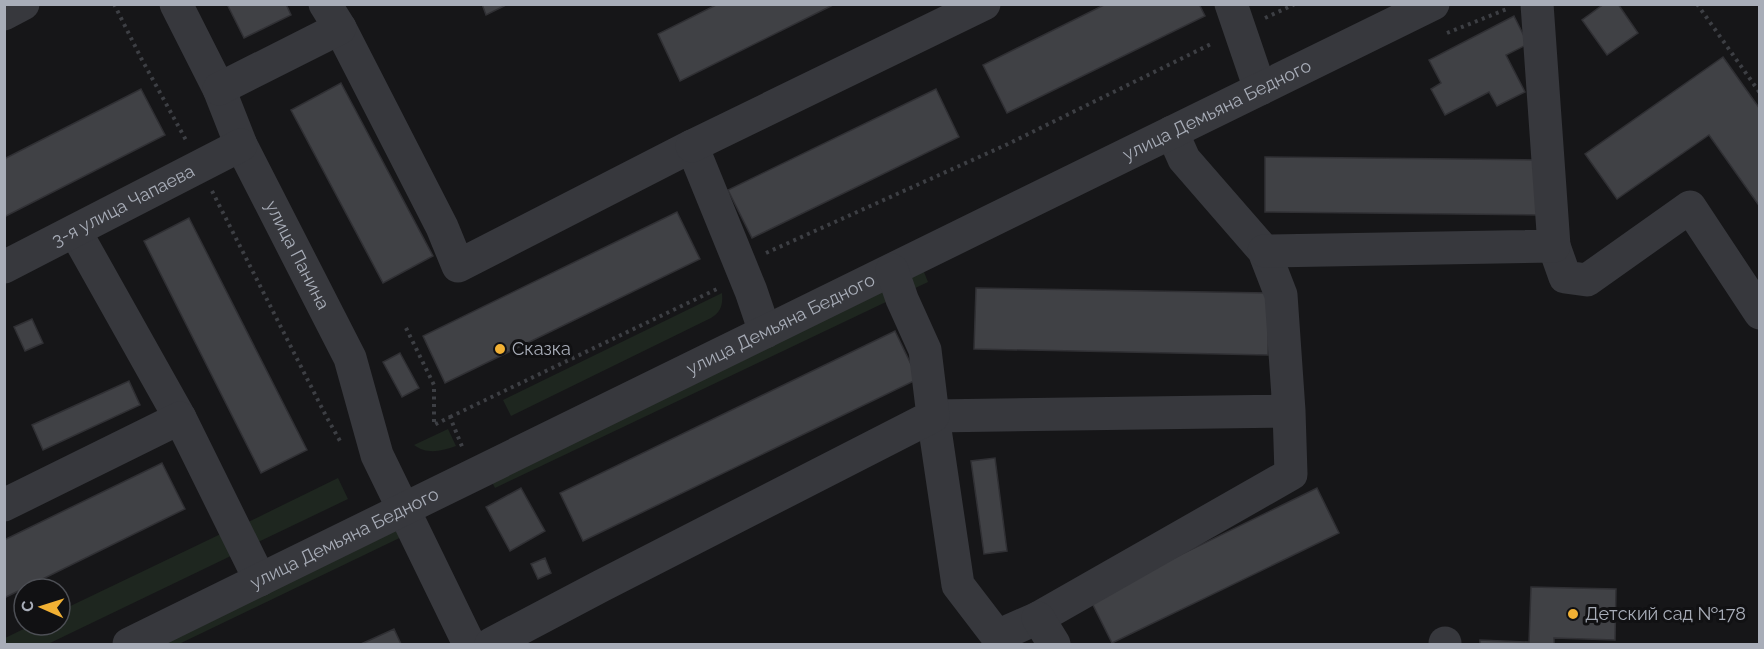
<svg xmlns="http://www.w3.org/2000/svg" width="1764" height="649" font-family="Raleway,sans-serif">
<rect width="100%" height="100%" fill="#161618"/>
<path fill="#1e261f" d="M920,262L928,282L495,488L487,472Z
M722,293C723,305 721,312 711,318L511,416L503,400Z
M448,429L456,446C442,451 427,455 414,445Z
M338,478L348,499L250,546L240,526Z
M368,527L414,531L179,644H125Z
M227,531L237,553L48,644H5V638L32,625H60V611Z"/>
<path fill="#404145" stroke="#303034" stroke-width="1.5" d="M227,4H286L291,15L244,38Z
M482,4H508L486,15Z
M718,4H835L680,81L658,34Z
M1106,4H1199L1205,16L1007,113L983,65Z
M1604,4H1618L1638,33L1607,55L1582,20Z
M1514,16L1528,44L1506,55L1525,92L1497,106L1489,92L1445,115L1431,89L1441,83L1429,60Z
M1723,57L1760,109V207L1709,135L1617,199L1585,154Z
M341,83L433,256L383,283L291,110Z
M141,89L165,135L4,217V159Z
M936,89L959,137L752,238L728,190Z
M1265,157L1538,160V215L1265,212Z
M677,212L700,259L445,383L423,336Z
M189,218L307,450L261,473L144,241Z
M976,288L1269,293L1268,355L974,349Z
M32,319L43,343L25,351L14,327Z
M895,331L918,379L583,541L560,493Z
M400,353L419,388L402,397L383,362Z
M129,381L140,405L43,450L32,425Z
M995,458L1007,551L984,554L971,461Z
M162,463L185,509L4,598V540Z
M521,488L545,531L510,551L486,507Z
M1317,488L1339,533L1112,643L1090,599Z
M545,558L551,573L538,579L531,564Z
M1531,587L1616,589L1615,640L1554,638V644H1480V640L1529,642Z
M394,629L401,644H361Z"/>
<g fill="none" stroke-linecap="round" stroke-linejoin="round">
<path stroke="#3d3f44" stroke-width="4" stroke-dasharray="3 4.5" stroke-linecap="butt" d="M114,4L141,58L187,142
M1697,4L1760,93
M1265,18L1295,4
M1447,33L1507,9
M212,191L326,416L340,441
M766,253L1008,144L1213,43
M406,328L434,385V425L450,417L463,449
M450,417L717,289"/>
<g stroke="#37383d" stroke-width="33">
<path id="s1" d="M176,4L219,89L241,145L350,358L377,455L469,644"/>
<path d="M1231,4L1260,89"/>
<path d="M4,14L23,4"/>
<path d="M340,28L442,227L458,266L692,146L751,291L765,332"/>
<path d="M219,89L340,28L325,4"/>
<path d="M1172,132L1184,159L1264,251L1281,295L1289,411L1291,474L1038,618L997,636L958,585L933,416L1289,411"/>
<path d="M692,146L984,4"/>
<path d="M75,231L180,418"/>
<path d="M1554,246L1565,277L1587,280L1690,207L1760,313"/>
<path d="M1264,251L1554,246L1537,4"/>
<path id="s2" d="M4,267L241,145"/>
<path d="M4,505L180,418L260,580"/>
<path d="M1038,618L1054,644"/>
<path id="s3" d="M129,644L1433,4"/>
<path d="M491,644L601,586L933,416L925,350L902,299L892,270"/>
<path d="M1445,644V643"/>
</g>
</g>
<g fill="#f2b134" stroke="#111113" stroke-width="2">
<circle cx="500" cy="349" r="6"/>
<circle cx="1573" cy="614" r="6"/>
</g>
<g text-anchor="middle" stroke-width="6" stroke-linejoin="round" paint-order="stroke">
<g font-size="18" fill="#a8adb8" stroke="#111113">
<text dy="6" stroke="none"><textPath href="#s3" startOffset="1212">улица Демьяна Бедного</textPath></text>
<text dy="6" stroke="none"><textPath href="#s2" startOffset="134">3-я улица Чапаева</textPath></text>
<text dy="6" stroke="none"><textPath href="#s1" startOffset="279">улица Панина</textPath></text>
<text dy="6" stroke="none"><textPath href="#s3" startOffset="726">улица Демьяна Бедного</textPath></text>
<text dy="6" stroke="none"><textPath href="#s3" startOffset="240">улица Демьяна Бедного</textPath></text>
</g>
<g font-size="18" fill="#a8adb8" stroke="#111113" text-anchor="start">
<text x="512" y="355">Сказка</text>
<text x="1585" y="620">Детский сад №178</text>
</g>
</g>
<rect width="1764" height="649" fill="none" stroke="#a8adb8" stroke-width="12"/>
<g transform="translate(42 607) rotate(273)"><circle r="28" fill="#111113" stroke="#4d4f55" stroke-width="1.5"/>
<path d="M0-4.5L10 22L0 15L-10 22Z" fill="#f2b134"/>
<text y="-9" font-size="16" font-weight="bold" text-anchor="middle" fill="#a8adb8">С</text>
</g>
</svg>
